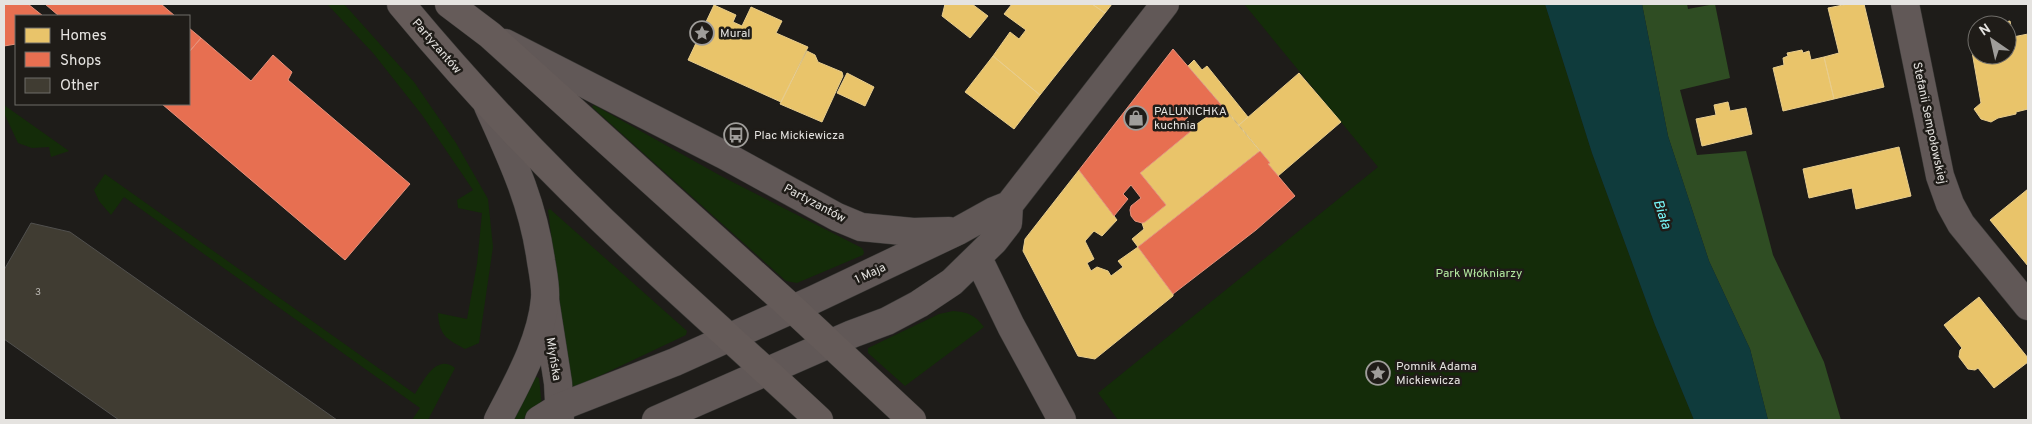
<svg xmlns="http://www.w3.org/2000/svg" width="2032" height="424" font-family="Overpass,sans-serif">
<rect width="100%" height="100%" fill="#1e1c19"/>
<path fill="#142c09" d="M327,4H344L414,82L456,143L488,199L493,247L479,343L465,349C447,339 439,336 438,313L467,319L477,264L482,213L458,208L457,200L473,190L422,115L373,53Z
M1244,4H1545L1592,153L1655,325L1694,420H1118L1098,393L1378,167Z
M4,105L69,151L51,157L49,147L32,148L18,143L4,113Z
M594,105L721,176L862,248L864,252L863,255L797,283L786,281L592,107Z
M105,174L415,394C423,382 436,353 455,368L428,420H412L420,408L124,197L111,215L99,201L94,190Z
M550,209L687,331L686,335L574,388L570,386L548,210Z
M953,311C968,312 975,315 984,327L905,386L868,353V348L939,314Z
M534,376L539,378L542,407L521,420H511Z"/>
<path fill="#2f4d23" d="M1642,4H1687L1688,9L1715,4L1730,78L1680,90L1697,155L1746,151L1773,255L1824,362L1841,420H1768L1750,349L1709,261L1668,136Z"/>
<path fill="#0f3b3c" d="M1545,4H1642L1668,136L1709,261L1750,349L1768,420H1694L1655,325L1592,153Z"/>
<path fill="#e9c46a" stroke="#e8cd8d" d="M945,4H972L988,16L970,38L942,16Z
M1012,4H1092L1105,13L1040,95L993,56L1010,32L1019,39L1026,30L1004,14Z
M1092,4H1112L1105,13Z
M1848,4H1864L1884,87L1834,99L1824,57L1839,53L1828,8Z
M714,5L736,15L733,22L742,26L751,7L782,21L776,33L808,47L781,102L688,60Z
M2010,21L2013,37L2028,34V109L2016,112V114L1998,118L1991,122L1981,119L1974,109L1981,103L1971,46L1977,45V55H2007V25H1991Z
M1802,50L1803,53L1809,51L1811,60L1824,57L1834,99L1783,111L1773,68L1784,65L1783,58L1788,56L1787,53Z
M807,51L815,55L818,62L842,72L843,76L822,122L780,104Z
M993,56L1040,95L1014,129L965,92Z
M1194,60L1202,70L1207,66L1248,117L1239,125L1188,66Z
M847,73L874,87L865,106L837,93Z
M1299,73L1341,122L1278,176L1268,164L1270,163L1239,125Z
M1728,102L1730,111L1746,108L1752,134L1702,146L1696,119L1716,115L1714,105Z
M1222,106L1260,151L1138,247L1132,239L1144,229L1142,223L1166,205L1140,173L1191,131L1190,129Z
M1899,147L1911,196L1856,209L1852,188L1809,198L1803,169Z
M1079,170L1117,220L1102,236L1094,231L1085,241L1094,259L1087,263L1091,271L1097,267L1108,271L1111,276L1123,267L1118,261L1138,247L1173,294V296L1095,359L1078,356L1023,251L1025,239Z
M2028,189V266L1990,220Z
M1979,297L2028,358V362L1994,388L1978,368L1975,370L1968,369L1959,357L1960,350L1962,348L1944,325Z"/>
<path fill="#e76f51" stroke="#e6927c" d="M4,4H28L43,16H16V44L4,46Z
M45,4H161L175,16H59Z
M189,28L201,38L189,52Z
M201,38L251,81L273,55L292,72L288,80L410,184L345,260L162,104H189V52Z
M1173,49L1222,106L1207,118L1197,105L1184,122L1191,131L1140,173L1166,205L1145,222L1142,223L1135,221L1131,216L1130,210L1131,206L1141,198L1131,185L1123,194L1128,199L1114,216L1079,170Z
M1260,151L1270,163L1268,164L1295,196L1256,230L1173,294L1138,247Z"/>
<path fill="#403c32" stroke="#51504e" d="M31,223L70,232L337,420H119L4,339V270Z"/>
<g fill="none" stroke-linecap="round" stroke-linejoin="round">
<g stroke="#393836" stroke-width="29">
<path id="minor" d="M1905,4L1940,176L1950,204L1961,224L2028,306
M545,300L558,383L560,420"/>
</g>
<g stroke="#393836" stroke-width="29">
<path id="tertiary" d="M505,43L724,155L837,217L861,227L913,232L949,231
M488,106C512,159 533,203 541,261C543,273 546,287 545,299C541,342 517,383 498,420
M978,258L1011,326L1062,420
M539,420L560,407L675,362L815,299L958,231L994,211L1009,205L1165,4
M656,420L852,334L887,321L919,304L952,282L994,241L1008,223L1009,205"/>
</g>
<g stroke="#393836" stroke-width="29">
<path id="secondary" d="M401,4C474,92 554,176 638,254C698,310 759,364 819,420
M449,4L490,35L793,309L912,420"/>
</g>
<use href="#minor" stroke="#615857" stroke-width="28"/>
<use href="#tertiary" stroke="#615857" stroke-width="28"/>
<use href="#secondary" stroke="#655b59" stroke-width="28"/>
</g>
<defs>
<g id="sight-ring" transform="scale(1.25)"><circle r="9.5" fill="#1f1c18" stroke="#9f9d9a" stroke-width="1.5"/><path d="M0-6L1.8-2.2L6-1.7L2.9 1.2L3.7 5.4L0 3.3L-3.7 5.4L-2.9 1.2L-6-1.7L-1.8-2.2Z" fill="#9f9d9a"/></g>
<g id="shop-ring" transform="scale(1.25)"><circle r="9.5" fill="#1f1c18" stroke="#9f9d9a" stroke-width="1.5"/><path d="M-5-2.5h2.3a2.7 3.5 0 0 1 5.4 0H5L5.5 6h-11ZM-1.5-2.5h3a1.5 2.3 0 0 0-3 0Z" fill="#9f9d9a"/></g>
<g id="bus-ring" transform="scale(1.25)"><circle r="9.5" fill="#1f1c18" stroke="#9f9d9a" stroke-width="1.5"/><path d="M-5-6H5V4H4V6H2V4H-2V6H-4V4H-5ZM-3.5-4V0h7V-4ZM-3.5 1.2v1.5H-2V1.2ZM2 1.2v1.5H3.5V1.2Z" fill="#9f9d9a"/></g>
</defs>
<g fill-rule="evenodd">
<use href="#sight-ring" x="702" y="33"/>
<use href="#shop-ring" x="1136" y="118"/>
<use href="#bus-ring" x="736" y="135"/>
<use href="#sight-ring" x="1378" y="373"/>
</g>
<g text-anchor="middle" stroke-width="5" stroke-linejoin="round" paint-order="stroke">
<g font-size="10" fill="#bcb9b4">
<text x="38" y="295">3</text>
</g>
<g font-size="12" fill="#e5e3e0" stroke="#1f1c18" text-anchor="start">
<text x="720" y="37">Mural</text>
<text x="1154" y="115">PALUNICHKA<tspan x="1154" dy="14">kuchnia</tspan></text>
<text x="754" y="139">Plac Mickiewicza</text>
<text x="1396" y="370">Pomnik Adama<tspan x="1396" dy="14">Mickiewicza</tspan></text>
</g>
<g font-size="12" fill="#e5e3e0" stroke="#1f1c18">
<text transform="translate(437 46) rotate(49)" y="4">Partyzantów</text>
<text transform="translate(1930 123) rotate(78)" y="4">Stefanii Sempołowskiej</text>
<text transform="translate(815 203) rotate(28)" y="4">Partyzantów</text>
<text transform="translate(870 273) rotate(-25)" y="4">1 Maja</text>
<text transform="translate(554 359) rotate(81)" y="4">Młyńska</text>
</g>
<g font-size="12" fill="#b3e99f" stroke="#1f1c18">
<text x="1479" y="277">Park Włókniarzy</text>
</g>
<g font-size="14" font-style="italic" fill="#78f9fb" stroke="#1f1c18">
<text transform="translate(1663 214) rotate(72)" y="5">Biała</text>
</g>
</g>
<rect width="2032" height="424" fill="none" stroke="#e5e3e0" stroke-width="10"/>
<rect x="15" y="15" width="175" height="90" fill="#1f1c18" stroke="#6e6c68"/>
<rect x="25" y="28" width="25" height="15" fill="#e9c46a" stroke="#6e6c68"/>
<text x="60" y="40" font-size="15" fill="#e5e3e0">Homes</text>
<rect x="25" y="52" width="25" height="15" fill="#e76f51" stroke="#6e6c68"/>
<text x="60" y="65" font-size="15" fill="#e5e3e0">Shops</text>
<rect x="25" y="78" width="25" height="15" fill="#403c32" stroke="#6e6c68"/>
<text x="60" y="90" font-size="15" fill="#e5e3e0">Other</text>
<g transform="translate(1992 40) rotate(326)"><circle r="24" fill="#1f1c18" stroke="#6e6c68"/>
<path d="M0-4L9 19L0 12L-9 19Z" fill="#9f9d9a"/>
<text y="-8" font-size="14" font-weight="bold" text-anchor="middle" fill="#e5e3e0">N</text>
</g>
</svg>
